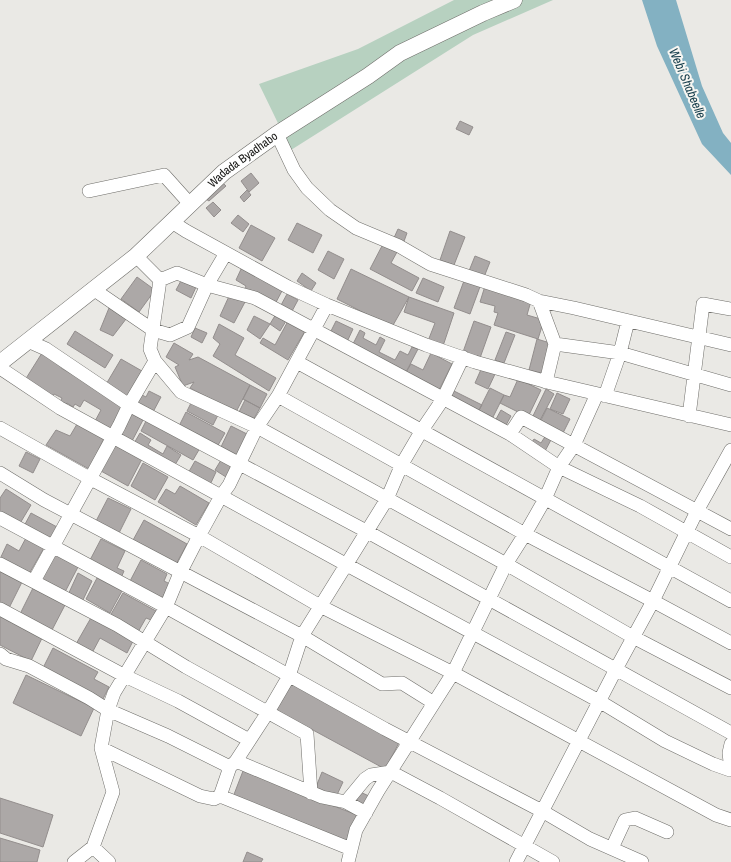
<svg xmlns="http://www.w3.org/2000/svg" width="731" height="862" font-family="'Archivo Narrow',sans-serif">
<rect width="100%" height="100%" fill="#eae9e5"/>
<path fill="#b7d1c0" d="M454,0H553L473,35L291,150L259,84L358,49Z"/>
<path fill="#83b1c2" d="M642,0H676L702,86L723,133L731,143V175L702,144L657,46Z"/>
<path fill="#aca8a7" stroke="#938e8d" d="M460,121L473,127L469,135L456,129Z
M251,173L259,183L249,192L241,181Z
M222,182L226,186L209,201L204,198Z
M247,190L251,195L244,202L240,197Z
M213,202L221,210L214,217L206,208Z
M238,215L249,224L243,232L231,223Z
M297,223L322,235L313,253L288,240Z
M251,225L275,238L262,261L239,248Z
M398,229L407,233L403,244L393,240Z
M450,231L465,237L454,265L440,260Z
M383,244L397,252L391,263L419,278L412,291L370,269Z
M328,251L344,259L334,279L318,270Z
M475,256L490,262L484,277L469,271Z
M242,267L283,289L274,306L244,290L246,286L236,280Z
M351,269L409,297L392,327L337,299Z
M302,273L316,283L311,291L297,281Z
M137,277L155,290L139,312L121,299Z
M183,277L197,285L191,298L176,290Z
M423,278L444,287L438,302L416,293Z
M465,278L481,284L470,314L454,308Z
M485,286L531,301L527,315L544,320L538,339L494,325L498,313L494,312L495,306L480,302Z
M230,294L245,302L234,323L220,316Z
M287,294L298,300L291,313L280,307Z
M409,297L454,313L443,346L428,341L435,323L404,312Z
M109,308L126,319L113,336L100,330Z
M276,314L286,321L280,331L270,324Z
M254,316L270,324L260,339L247,330Z
M288,321L305,331L288,360L260,343L263,338L275,345Z
M336,321L353,329L346,344L330,333Z
M474,321L491,327L480,358L463,352Z
M219,324L244,338L235,355L276,378L269,391L213,356L220,344L213,338Z
M195,328L207,333L202,343L191,337Z
M360,330L365,333L363,338L376,345L380,337L385,340L379,352L395,360L400,351L408,355L412,347L418,349L405,374L352,346Z
M75,331L113,355L105,368L67,344Z
M506,332L515,335L504,363L495,360Z
M537,339L550,343L542,373L529,370Z
M174,343L193,354L189,360L198,357L250,385L236,412L190,388L194,382L183,386L175,367L179,365L166,357Z
M42,353L62,366L61,368L124,404L108,432L94,423L101,410L84,400L80,407L75,404L73,407L67,403L65,405L60,402L62,398L54,394L52,397L25,380Z
M431,353L452,364L438,392L405,374L411,364L423,370Z
M121,359L142,371L126,398L105,386Z
M483,365L496,372L488,389L475,383Z
M518,379L541,390L528,417L500,403L504,395L510,397Z
M250,385L267,394L260,408L243,399Z
M490,388L504,395L491,421L477,414Z
M546,389L554,394L539,422L532,418Z
M452,390L482,405L477,414L447,399Z
M149,391L161,397L153,412L136,402L140,394L146,397Z
M557,393L570,399L563,414L550,409Z
M245,400L260,408L252,422L238,414Z
M192,401L218,415L213,425L187,411Z
M547,408L570,419L562,435L539,424Z
M501,410L511,416L505,427L495,421Z
M186,412L225,433L217,447L179,426Z
M130,413L143,420L131,443L118,436Z
M80,419L105,436L89,469L46,445L56,430L70,436Z
M147,419L200,448L193,460L141,431Z
M231,426L247,434L237,457L220,449Z
M140,433L151,440L148,445L163,454L167,446L181,455L173,468L133,445Z
M546,435L552,438L544,453L530,445L534,439L541,443Z
M115,445L142,459L128,486L101,471Z
M26,452L40,459L33,473L19,466Z
M221,460L232,467L226,477L215,470Z
M195,461L216,472L209,487L187,475Z
M143,463L168,477L155,500L131,486Z
M180,486L209,503L196,525L158,502L166,489L175,494Z
M6,489L31,505L19,525L0,513V498Z
M108,498L131,509L118,535L95,523Z
M31,513L57,527L49,542L23,528Z
M144,520L187,544L175,566L132,542Z
M27,536L45,546L29,574L0,559L7,544L19,551Z
M101,539L125,551L117,568L124,571L121,578L89,562Z
M55,554L78,567L65,592L41,580Z
M141,560L167,574L164,581L170,584L161,600L129,583Z
M0,571L22,582L9,608L0,603Z
M78,573L92,581L81,604L67,597Z
M97,578L122,591L110,613L86,599Z
M33,588L65,605L52,630L20,614Z
M123,593L156,611L151,620L146,618L138,632L110,616Z
M0,614L43,636L31,661L0,645Z
M92,616L134,639L127,653L100,638L92,653L76,644Z
M53,648L98,672L94,679L109,687L102,701L43,668Z
M26,675L94,708L81,736L13,703Z
M291,682L400,741L385,769L276,710Z
M243,771L357,815L347,841L233,797Z
M322,772L343,782L336,797L316,787Z
M360,792L369,796L364,808L355,804Z
M0,798L53,815L43,847L0,833Z
M0,838L40,850L37,862H0Z
M247,852L263,859L261,862H243Z"/>
<g fill="none" stroke-linecap="round" stroke-linejoin="round">
<g stroke="#6f6e6a" stroke-width="14">
<path id="minor" d="M277,134L294,170L307,188L330,210L356,228L399,246L430,264L526,295L539,301L574,308L731,345
M89,191L164,175L190,204
M172,222L186,231L288,287L327,305L426,345L475,362L551,383L731,425
M136,256L160,280L150,349L155,361L181,392L257,427L506,564L633,637L731,688
M160,280L177,273L207,285L255,298L510,434L559,467L640,506L731,557
M93,289L153,330L170,335L188,327L207,285L226,253
M539,301L555,344L546,382
M28,341L46,349L129,405L366,531L731,733
M555,344L620,353L731,385
M297,362L731,601
M0,368L60,408L347,565L599,701L665,741L713,764L730,770
M278,396L525,534L653,601L731,643
M605,396L620,353L628,321
M689,416L703,304L731,309
M0,428L91,479L199,536L320,606L453,673L716,815L731,820
M510,434L521,417L731,529
M0,473L44,500L302,636L382,684L402,683L434,703
M0,518L166,607L385,729L542,811L590,839L642,862
M0,564L117,625L186,667L307,734L311,793
M34,581L119,426L129,405L155,361
M0,609L125,676L178,701L249,740
M0,654L6,659L29,666L89,698L108,710L168,736L230,767
M731,744L729,753L731,770
M101,748L200,796L214,799L220,796L230,767L236,761L268,712L289,676L302,636L387,499L402,464L422,430L443,399L463,357
M236,761L322,797L346,802L366,813
M220,796L351,849
M346,802L365,779L371,775L391,772L440,798L553,862
M93,847L109,862
M612,848L625,820L635,818L667,832
M74,862L93,847L113,792L101,748L108,710L114,693L166,607L180,573L199,536L221,496L229,485L257,427L278,396L327,305
M348,862L356,830L378,791L453,673L506,564L525,534L545,499L559,467L574,445L597,394
M516,862L616,669L653,601L697,511L731,450"/>
</g>
<g stroke="#6f6e6a" stroke-width="17">
<g id="major">
<path id="s1" d="M0,363L136,256L224,172L277,134L368,76L400,53L483,13L514,0"/>
</g>
</g>
<use href="#minor" stroke="#fff" stroke-width="13"/>
<use href="#major" stroke="#fff" stroke-width="16"/>
</g>
<g text-anchor="middle" stroke-width="4" stroke-linejoin="round" paint-order="stroke">
<g font-size="12" fill="#161614" stroke="#f7f6f2">
<text dy="4" stroke="none"><textPath href="#s1" startOffset="317">Wadada Byadhabo</textPath></text>
</g>
<g font-size="13" font-style="italic" fill="#163e4c" stroke="#f7f6f2">
<text transform="translate(688 83) rotate(67)" y="5">Webi Shabeelle</text>
</g>
</g>
</svg>
